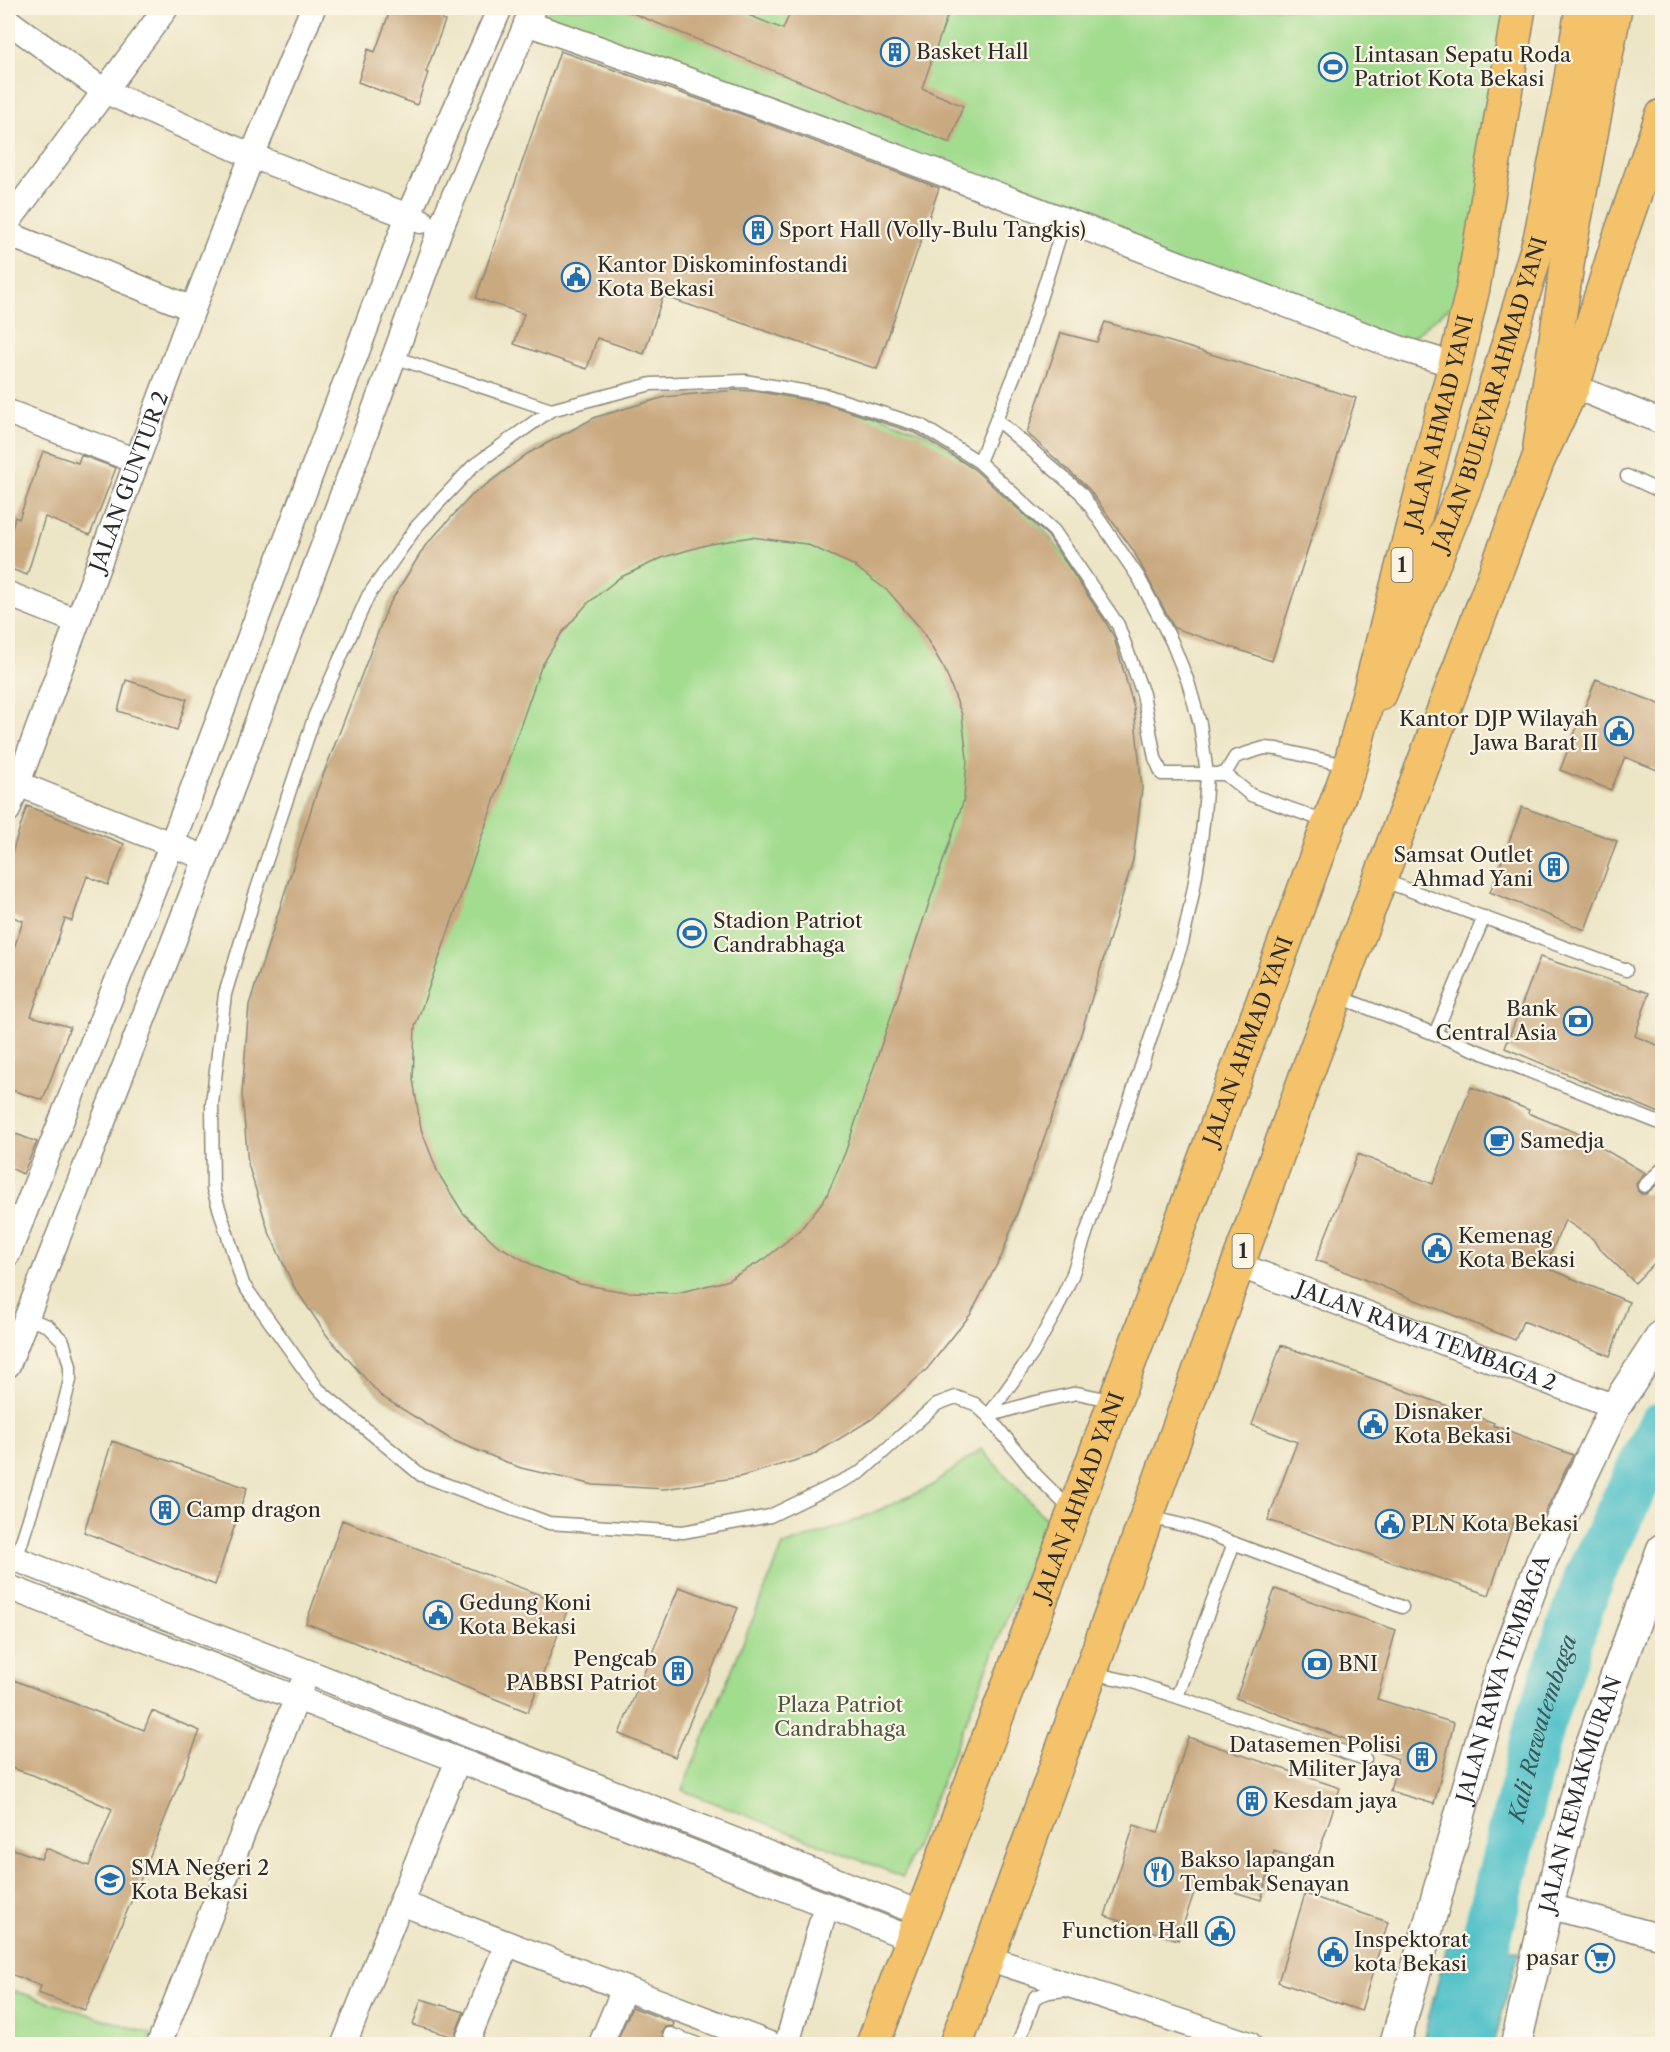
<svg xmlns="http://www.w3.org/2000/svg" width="1670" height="2052" font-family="'Libre Caslon Text',serif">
<rect width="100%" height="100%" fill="#fcf5e5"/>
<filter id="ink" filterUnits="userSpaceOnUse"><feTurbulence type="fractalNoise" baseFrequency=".0167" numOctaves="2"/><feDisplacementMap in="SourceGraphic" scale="12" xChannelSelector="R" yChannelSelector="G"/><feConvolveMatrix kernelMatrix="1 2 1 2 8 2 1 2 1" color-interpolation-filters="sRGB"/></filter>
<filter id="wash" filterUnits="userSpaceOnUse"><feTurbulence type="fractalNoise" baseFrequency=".008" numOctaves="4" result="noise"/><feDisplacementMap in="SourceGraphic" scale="24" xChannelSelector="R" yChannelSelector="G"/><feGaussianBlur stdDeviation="1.35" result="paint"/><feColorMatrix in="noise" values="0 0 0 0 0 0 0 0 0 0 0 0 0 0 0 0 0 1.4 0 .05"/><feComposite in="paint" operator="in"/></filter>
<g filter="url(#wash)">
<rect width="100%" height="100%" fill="#ece5c6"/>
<path fill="#a2dc8f" stroke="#66845d" stroke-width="1.5" d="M533,8H1519L1473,288L1399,348L545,28Z
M735,390L800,393L864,409L931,436L989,475L1042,527L1087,584L1117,644L1134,708L1142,788L1133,860L1078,1044L1002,1255L521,1468L452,1440L381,1396L328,1337L294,1287L268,1230L248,1164L249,1005L317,791L388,606L425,546L471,496L527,454L596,417L665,397Z
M981,1449L1047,1520L903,1877L682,1790L783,1546L850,1523L930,1487Z
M8,1989L152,2034L148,2044H8Z"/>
<path fill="#55c2c9" stroke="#40767a" stroke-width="1.5" d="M1450,1934L1518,1952L1494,2044H1422Z"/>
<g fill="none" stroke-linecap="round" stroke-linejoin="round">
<path stroke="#55c2c9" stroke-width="50" id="s1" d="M1460,2044L1540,1723L1589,1577L1662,1427"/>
</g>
<g id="blocks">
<path fill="#c9a980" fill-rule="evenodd" d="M391,8H447L442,20L445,21L426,72L428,73L417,105L358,82L368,49L375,52Z
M620,8H731L783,29L792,8H950L922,88L963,106L950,143Z
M560,51L741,114L939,188L877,369L663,296L644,354L597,338L587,369L514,344L524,314L476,298Z
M1105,322L1356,398L1272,661L1174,628L1133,550L1088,488L1027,433L1061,333L1097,342Z
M735,390L755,391L823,403L918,434L974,469L1048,536L1105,621L1114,637L1134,708L1142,788L1133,860L1078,1044L1002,1255L970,1315L927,1369L872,1419L811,1456L739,1477L665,1489L594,1485L521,1468L452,1440L381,1396L328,1337L294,1287L268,1230L248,1164L242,1094L249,1005L317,791L388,606L425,546L471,496L527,454L596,417L665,397ZM751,537L806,544L853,565L889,592L921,629L945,670L962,715L967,759L964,799L845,1153L826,1197L800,1230L765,1259L726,1281L677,1293L626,1292L580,1284L536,1267L497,1245L463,1213L438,1173L421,1129L413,1079L415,1027L541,667L561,634L587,604L619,578L664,557L706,545Z
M43,451L78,463L81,455L116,468L90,535L45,517L27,575L8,568V542L15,517L19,519Z
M1596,679L1662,705V772L1625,757L1611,790L1560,770Z
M126,680L187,699L177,730L118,711Z
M27,806L124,844L108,885L87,876L72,921L65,919L31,1016L70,1027L43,1100L8,1089V966L23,921L8,915V865Z
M1522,807L1617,841L1585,930L1490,892Z
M1540,957L1649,993L1635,1036L1662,1047V1114L1505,1048Z
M1471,1087L1529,1110L1528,1113L1594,1140L1593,1143L1645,1173L1636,1184L1638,1191L1641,1194H1646L1660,1182L1662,1183V1255L1635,1283L1598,1247L1593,1239L1565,1220L1545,1267L1629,1302L1610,1356L1523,1321L1515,1340L1316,1260L1358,1154L1433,1184Z
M8,1131L37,1142L23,1174L8,1167Z
M1281,1345L1494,1423L1493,1425L1573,1455L1539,1525L1515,1517L1489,1595L1268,1520L1297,1442L1252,1425Z
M112,1441L247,1488L215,1585L84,1532Z
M342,1520L569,1606L528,1712L306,1623Z
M679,1587L738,1608L675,1757L619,1734Z
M1275,1589L1396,1630L1377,1699L1454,1723L1434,1804L1390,1791L1398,1759L1236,1698Z
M8,1678L144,1730L152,1711L200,1731L139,1883L85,2010L38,1993L41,1986L8,1973V1847L41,1859L46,1848L89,1866L112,1809L33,1775L8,1767Z
M1188,1737L1340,1788L1315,1865L1274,1851L1261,1900L1198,1881L1178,1940L1105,1916L1134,1825L1158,1833Z
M1305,1894L1388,1922L1361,2011L1278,1982Z
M421,1999L464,2012L454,2037L413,2025Z
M632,2007L674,2023L673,2026L665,2027L662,2032L663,2039L667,2042L666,2044H616Z"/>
</g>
</g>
<g filter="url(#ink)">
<use href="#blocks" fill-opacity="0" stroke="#8c8878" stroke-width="1.5"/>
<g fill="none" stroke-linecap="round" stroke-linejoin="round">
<g stroke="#8c8878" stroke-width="15">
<path id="service" d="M394,357L551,410
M996,419L1081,493L1139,578L1172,642L1188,682L1200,724L1207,774H1225L1251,795L1328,822
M979,462L1021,359L1065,220
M1627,476L1662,492
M1225,774L1235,757L1264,748L1277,749L1349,766
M1382,880L1626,970
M1484,917L1435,1034L1662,1124
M1337,996L1435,1034
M1644,1186L1662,1169
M988,1416L1033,1353L1056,1311L1072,1276L1182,943C1196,886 1204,832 1207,774H1162L1155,758L1143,694L1118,625L1054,531L979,462L922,426L825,395L745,381L651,384L551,410L473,466L417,526L368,596L315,715L255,895L225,994L212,1104L213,1189L243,1284L318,1389L421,1475L549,1523L683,1532L770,1516L861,1472L937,1404L956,1397L975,1404L988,1416L1036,1475L1071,1510
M988,1416L1032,1403L1077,1393L1115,1401
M1148,1517L1191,1527L1402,1607
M1234,1543L1177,1697L1365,1759
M16,1560L60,1420L70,1380V1366L63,1341L48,1326L26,1318
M1091,1673L1133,1682L1177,1697
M670,2034L697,2044
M1018,2044L1035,1997L1049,1992L1065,1990"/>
</g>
<g stroke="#8c8878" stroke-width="27">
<g id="minor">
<path d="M8,21L104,91L252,156L421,221"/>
<path d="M526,23C820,124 1109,237 1399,348L1455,365"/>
<path d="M8,222L166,8"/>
<path d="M8,234L193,309"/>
<path d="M1573,386L1662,422"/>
<path d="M8,412L136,461"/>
<path d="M8,594L76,621"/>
<path d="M8,780L206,858"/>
<path id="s2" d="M8,810L193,309L252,156L313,8"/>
<path d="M8,1254L171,846L408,216L500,8"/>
<path id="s3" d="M1238,1265L1615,1407"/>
<path d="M8,1365L206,858L394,357L441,227L533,8"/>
<path d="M8,1556L308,1672L922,1914"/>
<path d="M8,1587L458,1760L912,1939"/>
<path d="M401,1903L770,2044"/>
<path d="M1548,1906L1662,1937"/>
<path d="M987,1958L1249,2044"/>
<path d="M159,2044L302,1685"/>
<path d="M344,2044L458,1760"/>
<path d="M466,2044L507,1944"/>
<path d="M601,2044L624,1989"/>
<path d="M787,2044L826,1906"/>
</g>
</g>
<g stroke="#8c8878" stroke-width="33">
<g id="tertiary">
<path id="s4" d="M1395,2044L1500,1673L1542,1560L1615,1407L1662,1335"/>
<path id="s5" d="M1516,2044L1548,1906L1585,1761L1662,1549"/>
</g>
</g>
<g stroke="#8c8878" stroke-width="36">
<g id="primary">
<path d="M1540,446L1570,245L1615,8"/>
<path id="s6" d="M1380,694L1466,484L1540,239L1568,97L1582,8"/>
</g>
</g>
<g stroke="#8c8878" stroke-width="36">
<g id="trunk">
<path id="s7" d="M873,2044L1074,1512L1350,766L1455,365L1473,288L1519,8"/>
<path d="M956,2044L1310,1065L1538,460L1573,386L1616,248L1662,116"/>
</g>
</g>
<use href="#service" stroke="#fff" stroke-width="12"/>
<use href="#minor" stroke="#fff" stroke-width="24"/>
<use href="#tertiary" stroke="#fff" stroke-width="30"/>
<use href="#primary" stroke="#f3c26a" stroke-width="33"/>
<use href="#trunk" stroke="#f3c26a" stroke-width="33"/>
</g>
</g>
<defs>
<g id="building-ring" transform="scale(1.5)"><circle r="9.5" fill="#fcf5e5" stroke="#1f6fb2" stroke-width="1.5"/><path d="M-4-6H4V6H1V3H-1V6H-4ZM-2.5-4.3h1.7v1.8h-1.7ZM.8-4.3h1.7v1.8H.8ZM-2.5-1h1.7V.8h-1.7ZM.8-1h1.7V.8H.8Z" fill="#1f6fb2"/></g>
<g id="stadium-ring" transform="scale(1.5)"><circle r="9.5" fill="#fcf5e5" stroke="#1f6fb2" stroke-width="1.5"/><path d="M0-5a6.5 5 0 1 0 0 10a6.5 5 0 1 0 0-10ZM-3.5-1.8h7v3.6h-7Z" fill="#1f6fb2"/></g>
<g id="civic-ring" transform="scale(1.5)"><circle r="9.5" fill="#fcf5e5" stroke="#1f6fb2" stroke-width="1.5"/><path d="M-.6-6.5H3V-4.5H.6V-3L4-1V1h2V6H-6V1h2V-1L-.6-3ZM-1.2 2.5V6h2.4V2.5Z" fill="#1f6fb2"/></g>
<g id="bank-ring" transform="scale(1.5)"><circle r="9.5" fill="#fcf5e5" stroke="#1f6fb2" stroke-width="1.5"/><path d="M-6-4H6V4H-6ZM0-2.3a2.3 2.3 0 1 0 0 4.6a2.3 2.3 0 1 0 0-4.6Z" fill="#1f6fb2"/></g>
<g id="cafe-ring" transform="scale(1.5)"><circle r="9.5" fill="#fcf5e5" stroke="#1f6fb2" stroke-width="1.5"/><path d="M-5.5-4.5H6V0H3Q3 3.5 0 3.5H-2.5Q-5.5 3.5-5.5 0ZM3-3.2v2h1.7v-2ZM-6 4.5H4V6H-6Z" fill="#1f6fb2"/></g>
<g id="restaurant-ring" transform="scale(1.5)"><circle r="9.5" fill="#fcf5e5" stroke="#1f6fb2" stroke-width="1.5"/><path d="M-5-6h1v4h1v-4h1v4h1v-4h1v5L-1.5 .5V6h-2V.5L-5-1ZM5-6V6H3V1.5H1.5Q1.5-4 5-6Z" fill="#1f6fb2"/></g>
<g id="school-ring" transform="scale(1.5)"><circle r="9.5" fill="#fcf5e5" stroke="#1f6fb2" stroke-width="1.5"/><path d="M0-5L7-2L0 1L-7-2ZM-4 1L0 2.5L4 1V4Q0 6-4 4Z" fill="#1f6fb2"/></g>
<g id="supermarket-ring" transform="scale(1.5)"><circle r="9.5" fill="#fcf5e5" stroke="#1f6fb2" stroke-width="1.5"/><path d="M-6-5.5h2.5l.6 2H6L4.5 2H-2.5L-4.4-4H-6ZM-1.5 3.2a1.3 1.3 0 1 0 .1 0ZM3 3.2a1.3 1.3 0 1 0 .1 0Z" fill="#1f6fb2"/></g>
</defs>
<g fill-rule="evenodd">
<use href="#building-ring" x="895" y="52"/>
<use href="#stadium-ring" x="1333" y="67"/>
<use href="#building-ring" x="758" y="230"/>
<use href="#civic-ring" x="576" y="277"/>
<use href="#civic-ring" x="1619" y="731"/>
<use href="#building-ring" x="1554" y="867"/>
<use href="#stadium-ring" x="692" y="933"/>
<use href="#bank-ring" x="1578" y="1021"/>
<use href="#cafe-ring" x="1499" y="1141"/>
<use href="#civic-ring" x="1437" y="1248"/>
<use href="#civic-ring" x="1373" y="1424"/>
<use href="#building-ring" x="165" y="1510"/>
<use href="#civic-ring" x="1390" y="1524"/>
<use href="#civic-ring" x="438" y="1615"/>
<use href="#bank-ring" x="1317" y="1664"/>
<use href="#building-ring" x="678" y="1671"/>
<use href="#building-ring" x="1422" y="1757"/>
<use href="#building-ring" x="1252" y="1801"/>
<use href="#restaurant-ring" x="1159" y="1872"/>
<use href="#school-ring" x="110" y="1880"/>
<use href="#civic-ring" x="1220" y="1931"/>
<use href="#civic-ring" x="1333" y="1952"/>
<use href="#supermarket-ring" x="1600" y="1958"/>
</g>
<g text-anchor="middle" stroke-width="4.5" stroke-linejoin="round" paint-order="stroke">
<g fill="#fcf5e5" stroke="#6a6863" stroke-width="1.5">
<rect x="1391.5" y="548" width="21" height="34" rx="4.5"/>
<rect x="1232.5" y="1234" width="21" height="34" rx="4.5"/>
</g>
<g font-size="20" font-weight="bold" fill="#2b2b2b">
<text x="1402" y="572">1</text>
<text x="1243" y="1258">1</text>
</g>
<g font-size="21" fill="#2b2b2b" stroke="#fcf5e5" text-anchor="start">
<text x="916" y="59">Basket Hall</text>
<text x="1354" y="62">Lintasan Sepatu Roda<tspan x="1354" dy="24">Patriot Kota Bekasi</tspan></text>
<text x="779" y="237">Sport Hall (Volly-Bulu Tangkis)</text>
<text x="597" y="272">Kantor Diskominfostandi<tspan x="597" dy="24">Kota Bekasi</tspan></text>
<text x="1598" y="726" text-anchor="end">Kantor DJP Wilayah<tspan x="1598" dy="24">Jawa Barat II</tspan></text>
<text x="1533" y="862" text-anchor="end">Samsat Outlet<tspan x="1533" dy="24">Ahmad Yani</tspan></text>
<text x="713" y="928">Stadion Patriot<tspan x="713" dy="24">Candrabhaga</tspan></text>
<text x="1557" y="1016" text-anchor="end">Bank<tspan x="1557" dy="24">Central Asia</tspan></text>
<text x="1520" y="1148">Samedja</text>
<text x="1458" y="1243">Kemenag<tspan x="1458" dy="24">Kota Bekasi</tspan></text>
<text x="1394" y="1419">Disnaker<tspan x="1394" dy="24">Kota Bekasi</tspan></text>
<text x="186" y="1517">Camp dragon</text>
<text x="1411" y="1531">PLN Kota Bekasi</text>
<text x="459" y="1610">Gedung Koni<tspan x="459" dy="24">Kota Bekasi</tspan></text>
<text x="657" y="1666" text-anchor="end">Pengcab<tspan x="657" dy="24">PABBSI Patriot</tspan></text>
<text x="1338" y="1671">BNI</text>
<text x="1401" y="1752" text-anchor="end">Datasemen Polisi<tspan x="1401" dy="24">Militer Jaya</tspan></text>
<text x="1273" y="1808">Kesdam jaya</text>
<text x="1180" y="1867">Bakso lapangan<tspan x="1180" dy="24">Tembak Senayan</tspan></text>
<text x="131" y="1875">SMA Negeri 2<tspan x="131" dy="24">Kota Bekasi</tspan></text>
<text x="1199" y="1938" text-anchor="end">Function Hall</text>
<text x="1354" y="1947">Inspektorat<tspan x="1354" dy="24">kota Bekasi</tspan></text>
<text x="1579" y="1965" text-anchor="end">pasar</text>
</g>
<g font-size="21" fill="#2b2b2b" stroke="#fcf5e5">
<text dy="7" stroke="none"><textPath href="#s6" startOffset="320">JALAN BULEVAR AHMAD YANI</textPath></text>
<text dy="7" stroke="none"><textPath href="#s7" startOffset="1719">JALAN AHMAD YANI</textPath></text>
<text dy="7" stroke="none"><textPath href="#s2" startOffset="350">JALAN GUNTUR 2</textPath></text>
<text dy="7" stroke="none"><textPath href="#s7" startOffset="1071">JALAN AHMAD YANI</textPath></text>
<text dy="7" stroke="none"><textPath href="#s3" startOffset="201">JALAN RAWA TEMBAGA 2</textPath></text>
<text dy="7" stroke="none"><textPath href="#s7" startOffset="585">JALAN AHMAD YANI</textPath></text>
<text dy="7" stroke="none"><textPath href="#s4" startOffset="381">JALAN RAWA TEMBAGA</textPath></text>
<text dy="7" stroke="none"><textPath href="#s5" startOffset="258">JALAN KEMAKMURAN</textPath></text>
</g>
<g font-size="21" fill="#495744" stroke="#fcf5e5">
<text x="840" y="1712">Plaza Patriot<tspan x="840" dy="24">Candrabhaga</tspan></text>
</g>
<g font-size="22" font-style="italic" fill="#38585a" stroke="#fcf5e5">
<text dy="8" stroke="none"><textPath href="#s1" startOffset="326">Kali Rawatembaga</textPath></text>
</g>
</g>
<rect width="1670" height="2052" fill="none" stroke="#fcf5e5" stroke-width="30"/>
</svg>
